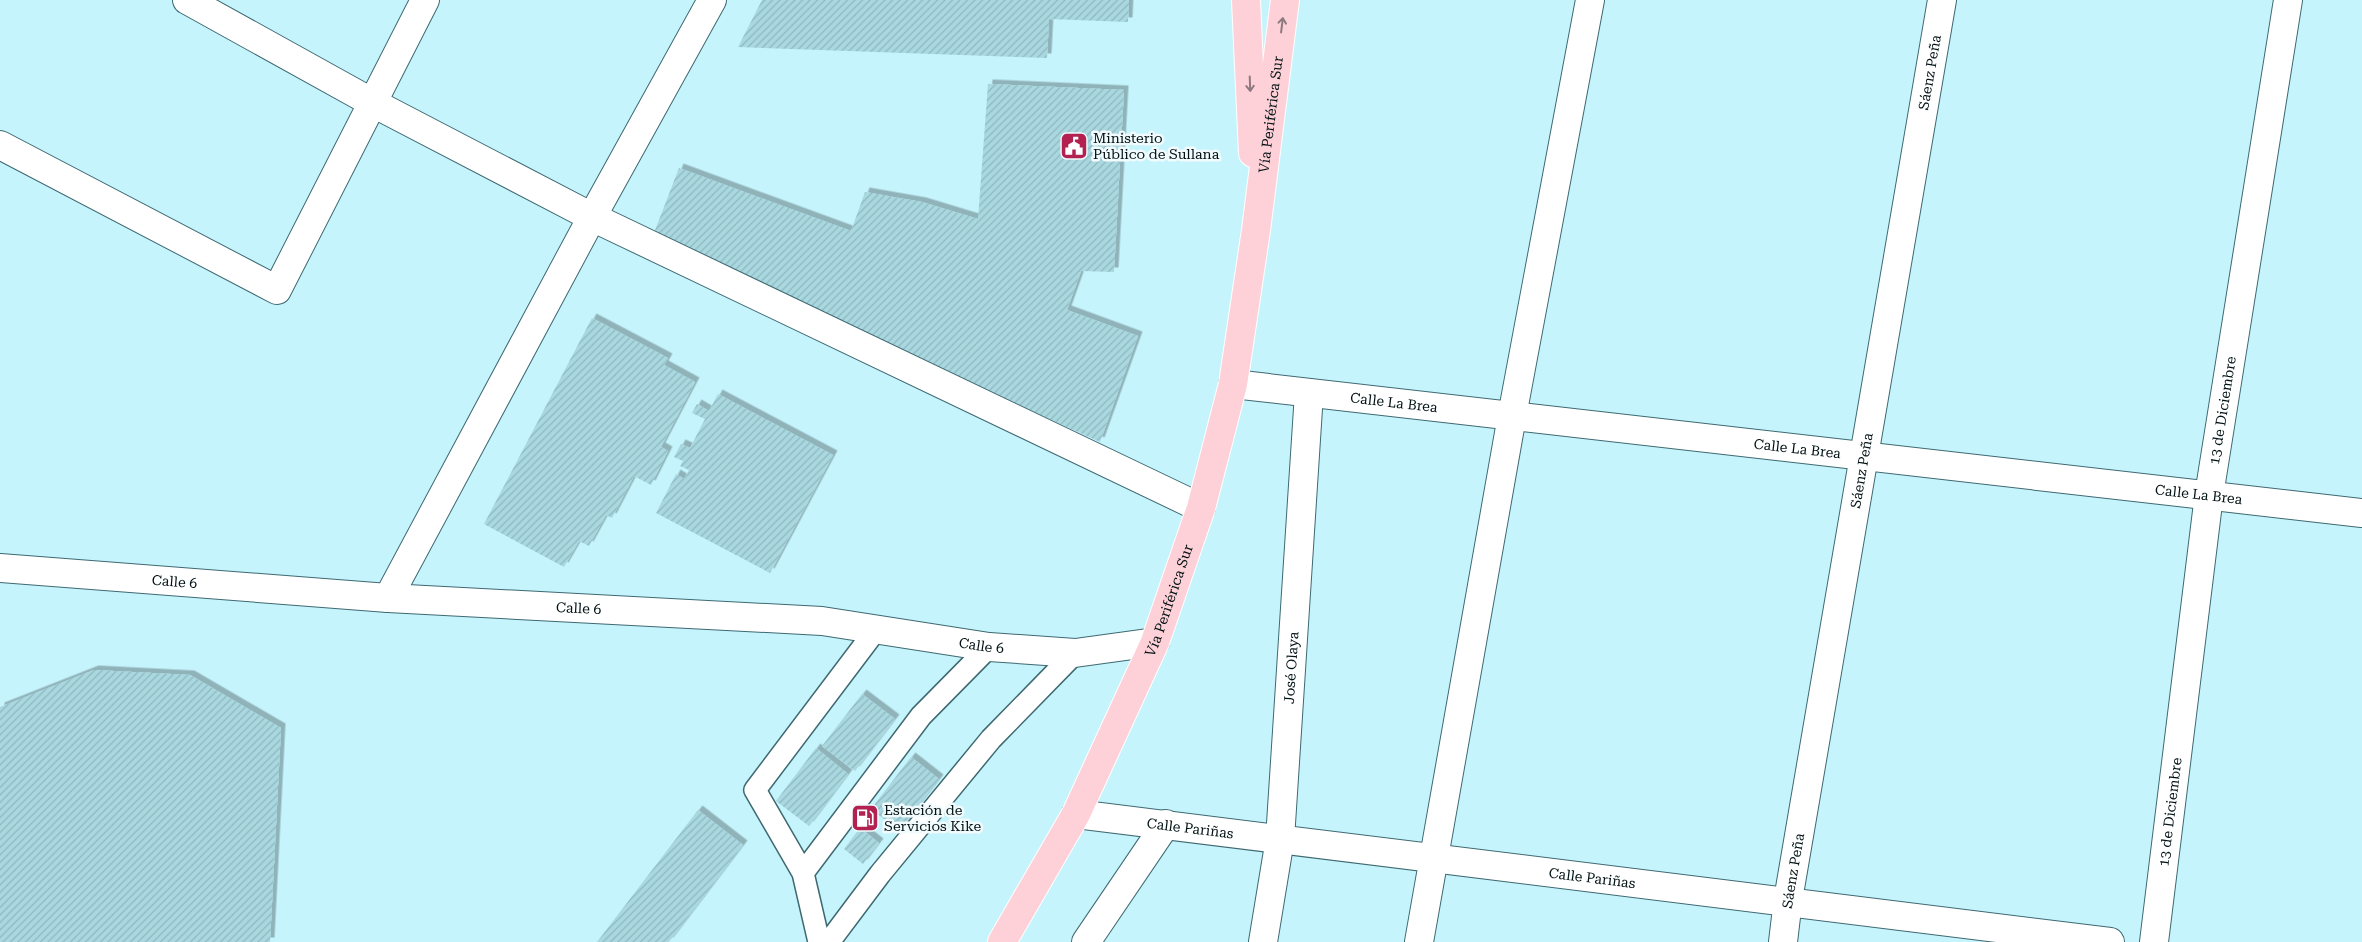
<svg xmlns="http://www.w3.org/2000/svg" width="2362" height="942" font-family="'Roboto Serif',serif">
<defs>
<pattern id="building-hatch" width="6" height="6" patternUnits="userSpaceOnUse" patternTransform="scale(1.25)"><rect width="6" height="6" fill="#a9d8e0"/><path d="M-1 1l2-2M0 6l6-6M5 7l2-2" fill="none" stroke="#90b8bf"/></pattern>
<filter id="shadow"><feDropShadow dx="4.5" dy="-4.5" stdDeviation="0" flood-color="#0004"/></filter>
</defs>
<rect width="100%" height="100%" fill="#c5f4fd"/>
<path fill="url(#building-hatch)" filter="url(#shadow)" d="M762,0H1129L1128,22L1049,19L1047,58L738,47Z
M988,84L1124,90L1114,272L1081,271L1067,310L1138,336L1100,442L652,238L679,168L851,231L865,192L922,202L978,219Z
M592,318L668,358L664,365L695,382L661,447L668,451L651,485L634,476L612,518L606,515L589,546L579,541L564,567L484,524Z
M718,394L833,455L770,573L656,513L676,474L684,479L689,470L680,466L683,461L674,457L681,444L690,448L705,419L692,413L697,404L709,411Z
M94,670L190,675L281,728L270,942H0V707Z
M862,694L895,719L855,771L822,746Z
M816,748L848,774L809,826L776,801Z
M911,757L939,779L899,831L871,809Z
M698,810L743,845L669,942H597Z
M860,828L879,843L863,864L844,849Z"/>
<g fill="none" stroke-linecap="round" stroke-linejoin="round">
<g stroke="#3e6971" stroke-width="24">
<path id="service" d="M803,873L755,790L875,631
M819,942L803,873L921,716L989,647
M829,942L880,874L991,739L1075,653"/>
</g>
<g stroke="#3e6971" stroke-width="30">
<g id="minor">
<path d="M187,0L373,103L592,217L1201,508"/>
<path d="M0,145L277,290L425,0"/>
<path id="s1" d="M1233,384L2362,513"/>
<path id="s2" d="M0,568L388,598L822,621L989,647L1075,653L1155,642"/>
<path d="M388,598L592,217L712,0"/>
<path id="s3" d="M1076,814L2110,942"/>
<path d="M1086,942L1166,824"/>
<path id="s4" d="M1263,942L1280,839L1309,393"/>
<path d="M1419,942L1512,416L1590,0"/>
<path id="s5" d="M1783,942L1788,900L1942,0"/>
<path id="s6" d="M2154,942L2209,495L2288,0"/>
</g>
</g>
<g stroke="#fff" stroke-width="30">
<g id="trunk">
<path d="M1246,0L1253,153"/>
<path id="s7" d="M1002,942L1076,814L1155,642L1201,508L1233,384L1256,230L1285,0"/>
</g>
</g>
<use href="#service" stroke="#fff" stroke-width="21"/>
<use href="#minor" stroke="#fff" stroke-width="28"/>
<use href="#trunk" stroke="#fed0d7" stroke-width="28"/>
</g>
<defs><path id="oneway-shaft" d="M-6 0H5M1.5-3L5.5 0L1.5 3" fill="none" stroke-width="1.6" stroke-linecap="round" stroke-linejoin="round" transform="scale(1.25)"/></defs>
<g stroke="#8d7a80">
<use href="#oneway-shaft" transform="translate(1282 25) rotate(-83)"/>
<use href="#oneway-shaft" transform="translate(1250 84) rotate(88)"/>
</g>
<defs>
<g id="civic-square" transform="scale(1.4375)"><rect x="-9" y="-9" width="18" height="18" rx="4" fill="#b22150" stroke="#f1fafc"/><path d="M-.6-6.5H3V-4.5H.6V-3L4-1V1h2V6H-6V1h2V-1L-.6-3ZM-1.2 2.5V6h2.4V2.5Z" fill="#fff"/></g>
<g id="fuel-square" transform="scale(1.4375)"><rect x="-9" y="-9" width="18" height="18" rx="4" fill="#b22150" stroke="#f1fafc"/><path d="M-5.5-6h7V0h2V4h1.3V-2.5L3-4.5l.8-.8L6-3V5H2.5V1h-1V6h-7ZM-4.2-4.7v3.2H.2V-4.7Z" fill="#fff"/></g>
</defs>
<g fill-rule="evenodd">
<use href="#civic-square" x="1074" y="146"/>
<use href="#fuel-square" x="865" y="818"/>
</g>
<g text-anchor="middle" stroke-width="5" stroke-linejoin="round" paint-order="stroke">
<g font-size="14" fill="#021215" stroke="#f1fafc">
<text dy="5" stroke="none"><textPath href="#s5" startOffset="882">Sáenz Peña</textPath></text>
<text dy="5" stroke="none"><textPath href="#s7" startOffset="879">Vía Periférica Sur</textPath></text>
<text dy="5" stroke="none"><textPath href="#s1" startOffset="162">Calle La Brea</textPath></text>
<text dy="5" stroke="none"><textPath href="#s6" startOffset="536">13 de Diciembre</textPath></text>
<text dy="5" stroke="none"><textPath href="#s1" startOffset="568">Calle La Brea</textPath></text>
<text dy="5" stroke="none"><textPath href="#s5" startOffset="478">Sáenz Peña</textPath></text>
<text dy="5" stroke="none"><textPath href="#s1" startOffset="972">Calle La Brea</textPath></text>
<text dy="5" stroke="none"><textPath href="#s2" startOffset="175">Calle 6</textPath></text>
<text dy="5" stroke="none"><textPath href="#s7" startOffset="381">Vía Periférica Sur</textPath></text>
<text dy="5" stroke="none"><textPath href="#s2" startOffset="580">Calle 6</textPath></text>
<text dy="5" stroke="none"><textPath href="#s2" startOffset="985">Calle 6</textPath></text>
<text dy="5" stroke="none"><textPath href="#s4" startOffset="276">José Olaya</textPath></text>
<text dy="5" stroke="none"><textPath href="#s6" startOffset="131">13 de Diciembre</textPath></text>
<text dy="5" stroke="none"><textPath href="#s3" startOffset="115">Calle Pariñas</textPath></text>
<text dy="5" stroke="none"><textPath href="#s5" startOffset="72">Sáenz Peña</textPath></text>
<text dy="5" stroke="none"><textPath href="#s3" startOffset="520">Calle Pariñas</textPath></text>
</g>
<g font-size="14" fill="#021215" stroke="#f1fafc" text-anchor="start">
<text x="1093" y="143">Ministerio<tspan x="1093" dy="16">Público de Sullana</tspan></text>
<text x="884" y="815">Estación de<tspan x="884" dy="16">Servicios Kike</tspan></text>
</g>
</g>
</svg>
